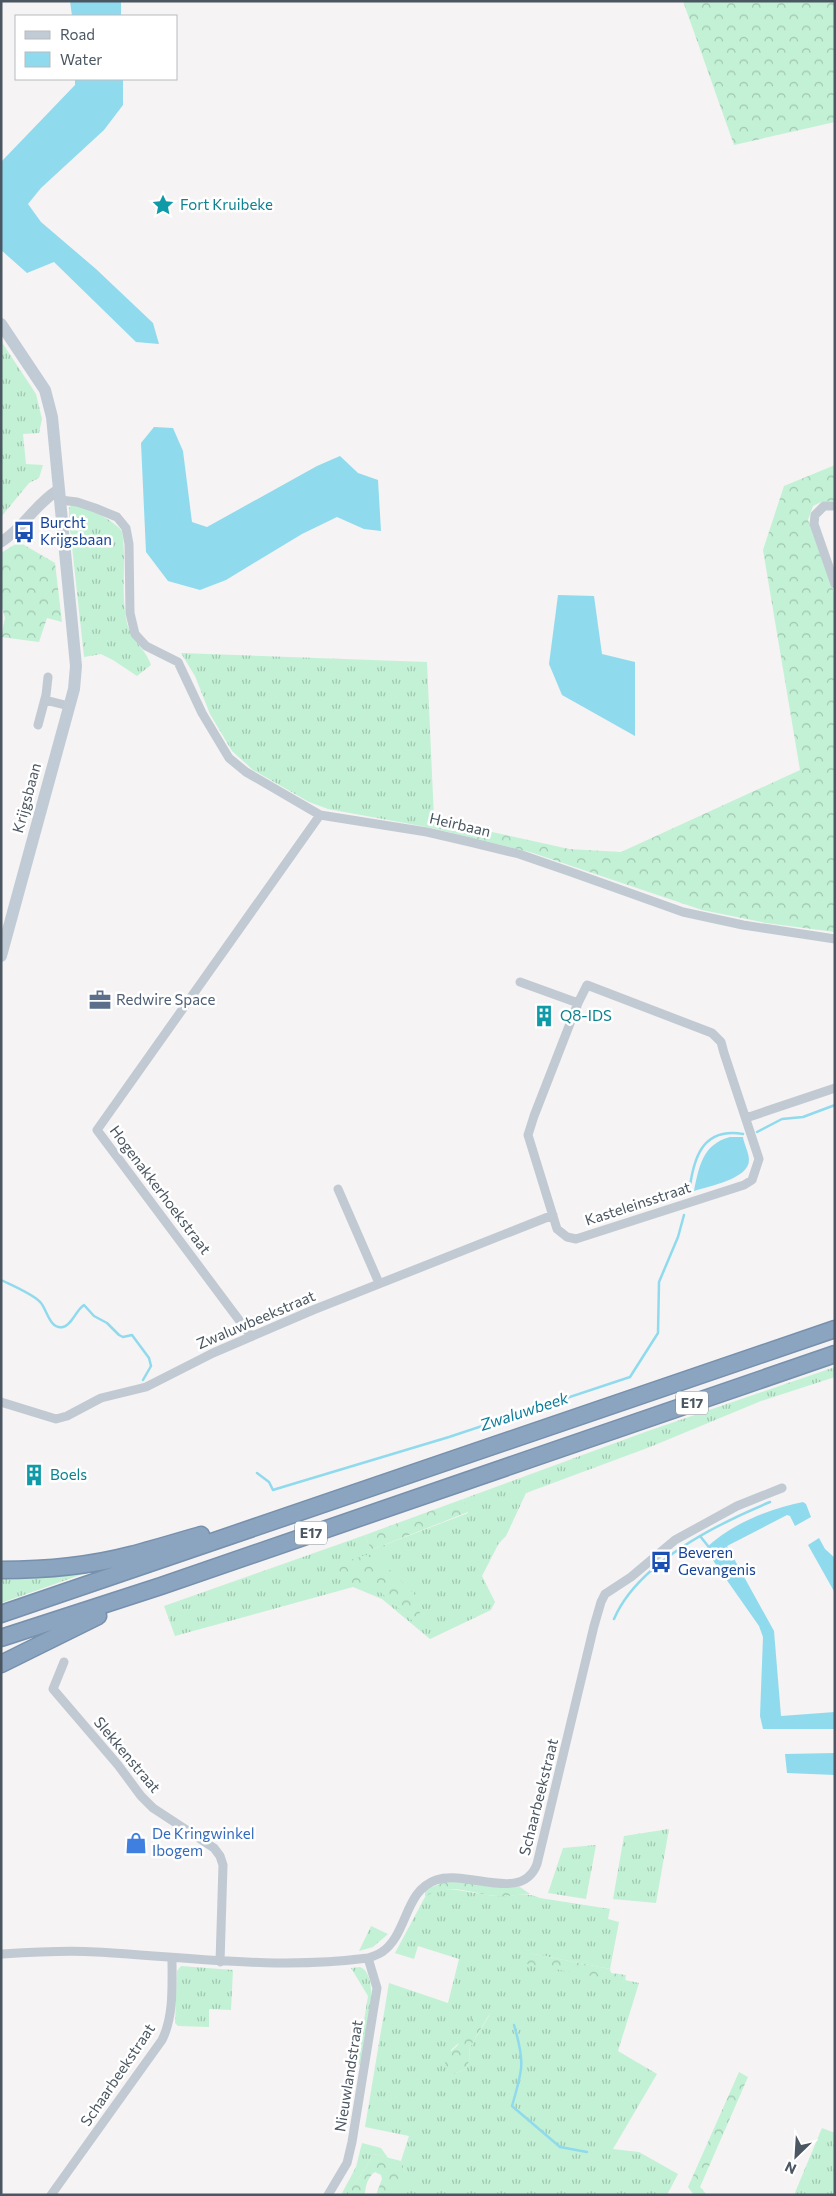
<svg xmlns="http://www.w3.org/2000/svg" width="836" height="2196" font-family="Commissioner,sans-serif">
<defs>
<pattern id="grass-tufts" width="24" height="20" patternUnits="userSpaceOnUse" patternTransform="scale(1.25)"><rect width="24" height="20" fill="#c3f1d5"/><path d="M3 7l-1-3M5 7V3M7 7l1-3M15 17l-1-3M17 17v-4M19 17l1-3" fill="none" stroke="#a0c6b0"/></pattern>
<pattern id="forest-crowns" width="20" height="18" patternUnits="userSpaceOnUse" patternTransform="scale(1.25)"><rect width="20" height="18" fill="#c3f1d5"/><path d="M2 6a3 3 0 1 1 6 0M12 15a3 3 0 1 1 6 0" fill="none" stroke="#a0c6b0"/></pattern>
</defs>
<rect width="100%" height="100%" fill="#f5f3f3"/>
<path fill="url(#grass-tufts)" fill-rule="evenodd" d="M1,341L36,394L42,419L39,433L23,434L26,464L43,465L39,478L29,483L1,517Z
M72,505C87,506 113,520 122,531C127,561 120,593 127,623C132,642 146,649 151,665L137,676L113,660L101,654L84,657L69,519V508Z
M181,653L427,662L434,819L432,828L328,809L309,802L253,770L232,751L210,714L195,676Z
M835,1367V1377L761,1401L650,1447L526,1493L506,1536L499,1543L482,1576L495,1602L491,1610L430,1639L382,1599L353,1587L175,1636L164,1606L365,1535L371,1550L468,1513L463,1499L645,1432Z
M117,1562L1,1603V1573Z
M669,1829L656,1903L613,1899L624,1836Z
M596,1845L586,1899L548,1893L563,1848Z
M443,1889C462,1889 479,1895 498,1896C514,1897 524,1891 540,1898L610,1909L608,1919L619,1922L610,1969L529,1953L625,1982V1980L639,1983L618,2051L657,2074L613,2149L639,2152L678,2174L667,2195H396C405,2183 408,2175 401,2161L409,2136L365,2127L389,1983L448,2003L459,1959L418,1946L414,1959L395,1953L425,1897L432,1892ZM490,2014L469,2049L470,2058L466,2069L451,2075V2050Z
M371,1926L388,1934L373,1947L359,1951Z
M181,1966L233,1970L231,2010L209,2009V2027L178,2026L175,2023L177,1971Z
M360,1967C383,1976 364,2045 360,2065L357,2064L368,1996L351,1968Z
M822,2128L835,2133V2195H794Z
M362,2143L381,2148L388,2158L374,2154L359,2178L349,2191V2195H341L356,2167Z"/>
<path fill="url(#forest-crowns)" d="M683,1H835V122L734,145Z
M835,465V501L821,502L813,506L808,520L835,595V932L766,923L702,910L533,853L432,828L434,819L569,849L621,852L800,770L763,550L784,486Z
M19,542L55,563L62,622L47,618L39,642L1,637L5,618L1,604V553Z
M463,1499L468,1512L371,1550L365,1535Z
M366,1555L388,1568L422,1602L417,1625L377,1589L344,1584L337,1564Z
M449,1880L502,1888L520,1887L530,1894C520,1894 508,1897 498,1896C473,1895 448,1880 425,1897V1890Z
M529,1953L610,1969L611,1973L626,1975L625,1982L527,1964Z
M475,2013H490L469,2049L470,2058L466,2069L451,2075L445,2064L446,2056L457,2046Z
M739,2072L748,2077L700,2187L707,2195H694L688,2187Z
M374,2154L401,2161C408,2175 406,2183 396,2195H376L382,2179L381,2175L375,2172C368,2176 365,2187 365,2195H349L348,2191L359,2178Z"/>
<path fill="#90daee" d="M70,1H121V16H72Z
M75,79H123V105L104,130L41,188L28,204L41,222L96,269L153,323L159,344L136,342L54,262L27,273L1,250V162L75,85Z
M154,427L173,428L183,451L192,522L207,527L317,466L340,456L358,473L378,480L381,531L364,529L337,517L302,534L226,580L200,590L168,581L146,552L141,443Z
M558,595L594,596L602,654L635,662V736L562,695L549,664Z
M730,1137H743C744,1144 749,1153 749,1160C749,1179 709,1186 694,1191C699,1166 703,1144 730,1137Z
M803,1502L806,1504L811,1517L795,1526L790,1516L787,1515L727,1546L774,1631L781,1716L835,1712V1729H763L760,1716L763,1637L759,1626L705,1549C730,1524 769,1509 803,1502Z
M819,1538L825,1549L835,1558V1593L808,1545Z
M835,1753V1775L787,1773L785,1754Z"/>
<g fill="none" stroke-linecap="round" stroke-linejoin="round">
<path stroke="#90daee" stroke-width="2.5" d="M757,1132L782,1119L803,1117L835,1105
M689,1193C693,1160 701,1127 743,1134
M1,1280C11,1285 35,1295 41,1303C47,1310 50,1330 63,1327C72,1325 76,1310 84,1305L94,1316L107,1323L119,1335L123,1337L132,1335L149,1358L151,1366L143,1380
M257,1473L269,1482L273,1490L276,1489L449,1437L630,1377L658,1333L659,1282L678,1237L684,1215
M700,1536L708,1546
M614,1619C638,1563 717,1524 770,1502
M514,2025C525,2062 523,2069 512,2106L560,2147L587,2152"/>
<g stroke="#7690ad" stroke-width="19">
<path id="motorway" d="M1,1570C44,1570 89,1566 131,1555C154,1549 177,1542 201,1535
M1,1614L835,1329
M1,1638L161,1586L835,1354
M1,1664L98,1616"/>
</g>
<path stroke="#c1cad2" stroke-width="9" d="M60,500L77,502L95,508L117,517L126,528L129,544L130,613L135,634L146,646L178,662L202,713L229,758L246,772L320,815L427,832L470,842L519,854L571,872L683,912L743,925L835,939
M835,506H824L815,515L814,524L835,584
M45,700L69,706
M38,725L46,695L48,677
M520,982L578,1003
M587,985L712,1033L721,1042L724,1053L759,1159L752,1180L744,1185L576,1239L567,1237L557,1229L528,1135L534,1116L578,1003Z
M746,1118L835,1088
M338,1189L379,1283
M251,1336L97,1130L320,815
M1,1402L56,1419L67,1416L101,1398L146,1387L213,1353L313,1310L553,1215
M64,1662L53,1689L118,1765L141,1796L153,1808L214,1848L220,1856L223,1865L220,1962
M1,1954C33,1952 64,1950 96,1952C189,1957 275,1970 368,1958C373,1956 378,1955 382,1952C408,1934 404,1891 436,1880C468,1869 522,1904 537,1864L594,1626L601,1602L605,1594L631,1577L675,1540L737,1506L782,1488
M51,2195L162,2040C174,2016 172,1985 172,1958
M328,2195L347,2163L352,2142L377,1988L368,1958"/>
<path stroke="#c1cad2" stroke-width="11" d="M1,542C24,528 34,505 58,490"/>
<path stroke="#c1cbd6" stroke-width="12" d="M1,324L45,390L52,417L76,666L74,689L1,956"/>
<use href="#motorway" stroke="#8ba5c1" stroke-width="16"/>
</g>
<defs>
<g id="sight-bare" transform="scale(1.725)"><path d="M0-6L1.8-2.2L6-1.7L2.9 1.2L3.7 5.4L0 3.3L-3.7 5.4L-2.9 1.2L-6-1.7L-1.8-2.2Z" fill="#0f9aa8" stroke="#fff" stroke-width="2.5" paint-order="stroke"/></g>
<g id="bus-bare" transform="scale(1.725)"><path d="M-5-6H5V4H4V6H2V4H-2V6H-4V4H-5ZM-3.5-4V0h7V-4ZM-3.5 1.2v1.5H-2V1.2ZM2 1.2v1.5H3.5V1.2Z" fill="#1a4fb4" stroke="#fff" stroke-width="2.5" paint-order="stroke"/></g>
<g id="office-bare" transform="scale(1.725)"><path d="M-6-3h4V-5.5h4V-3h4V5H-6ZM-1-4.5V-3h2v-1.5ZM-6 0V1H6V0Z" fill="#5c6f8a" stroke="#fff" stroke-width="2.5" paint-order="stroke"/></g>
<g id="building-bare" transform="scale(1.725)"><path d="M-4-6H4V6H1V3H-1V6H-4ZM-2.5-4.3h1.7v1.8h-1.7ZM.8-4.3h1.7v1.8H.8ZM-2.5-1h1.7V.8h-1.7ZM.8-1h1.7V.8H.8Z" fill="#0f9aa8" stroke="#fff" stroke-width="2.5" paint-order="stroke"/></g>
<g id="shop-bare" transform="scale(1.725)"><path d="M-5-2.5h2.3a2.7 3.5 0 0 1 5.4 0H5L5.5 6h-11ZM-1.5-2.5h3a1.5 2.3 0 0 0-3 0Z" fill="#3f7fe0" stroke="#fff" stroke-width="2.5" paint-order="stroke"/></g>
</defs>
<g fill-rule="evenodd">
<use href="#sight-bare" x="163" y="205"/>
<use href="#bus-bare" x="24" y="532"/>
<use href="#office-bare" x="100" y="1000"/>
<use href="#building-bare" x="544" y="1016"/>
<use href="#building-bare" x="34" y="1475"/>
<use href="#bus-bare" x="661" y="1562"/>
<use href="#shop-bare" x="136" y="1843"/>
</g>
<g text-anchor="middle" stroke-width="5" stroke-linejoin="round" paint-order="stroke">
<g fill="#fff" stroke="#808990" stroke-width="1">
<rect x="676" y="1391.5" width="32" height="23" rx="4"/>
<rect x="295" y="1521.5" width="32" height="23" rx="4"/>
</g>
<g font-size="14" font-weight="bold" fill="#4a5661">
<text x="692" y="1408">E17</text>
<text x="311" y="1538">E17</text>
</g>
<g font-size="15" fill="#0d838f" stroke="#fff" text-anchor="start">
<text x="180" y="210">Fort Kruibeke</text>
<text x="560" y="1021">Q8-IDS</text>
<text x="50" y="1480">Boels</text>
</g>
<g font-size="15" fill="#164399" stroke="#fff" text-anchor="start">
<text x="40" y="528">Burcht<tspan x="40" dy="17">Krijgsbaan</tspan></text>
<text x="678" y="1558">Beveren<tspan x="678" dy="17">Gevangenis</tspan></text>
</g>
<g font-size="15" fill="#4a5661" stroke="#fff">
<text transform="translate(27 798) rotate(-75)" y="5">Krijgsbaan</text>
<text transform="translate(460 825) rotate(13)" y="5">Heirbaan</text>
<text transform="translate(160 1190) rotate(53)" y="5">Hogenakkerhoekstraat</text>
<text transform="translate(638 1204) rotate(-18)" y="5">Kasteleinsstraat</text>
<text transform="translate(256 1320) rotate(-23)" y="5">Zwaluwbeekstraat</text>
<text transform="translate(127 1755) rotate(50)" y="5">Slekkenstraat</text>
<text transform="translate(539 1797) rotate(-76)" y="5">Schaarbeekstraat</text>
<text transform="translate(118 2075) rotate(-56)" y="5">Schaarbeekstraat</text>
<text transform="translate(349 2076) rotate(-81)" y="5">Nieuwlandstraat</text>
</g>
<g font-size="15" fill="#4e5e75" stroke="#fff" text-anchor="start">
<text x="116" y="1005">Redwire Space</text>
</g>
<g font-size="15" fill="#366cbe" stroke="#fff" text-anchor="start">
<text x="152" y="1839">De Kringwinkel<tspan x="152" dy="17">Ibogem</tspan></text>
</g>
<g font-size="16" font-style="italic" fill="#0c7c9b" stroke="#fff">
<text transform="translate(524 1411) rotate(-18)" y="6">Zwaluwbeek</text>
</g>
</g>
<rect width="836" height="2196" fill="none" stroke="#4a5661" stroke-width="5"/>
<rect x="15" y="15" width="162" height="65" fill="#ffffff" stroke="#b7bbc0"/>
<rect x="25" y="31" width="25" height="8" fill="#c1cbd6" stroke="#b7bbc0"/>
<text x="60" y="40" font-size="15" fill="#4a5661">Road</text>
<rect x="25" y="52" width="25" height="15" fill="#90daee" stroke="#b7bbc0"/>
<text x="60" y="65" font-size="15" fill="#4a5661">Water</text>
<g transform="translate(796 2156) rotate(205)" stroke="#ffffff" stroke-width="4" paint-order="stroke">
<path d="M0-4L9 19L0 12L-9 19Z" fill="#4a5661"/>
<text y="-8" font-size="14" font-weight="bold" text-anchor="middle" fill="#4a5661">N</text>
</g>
</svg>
